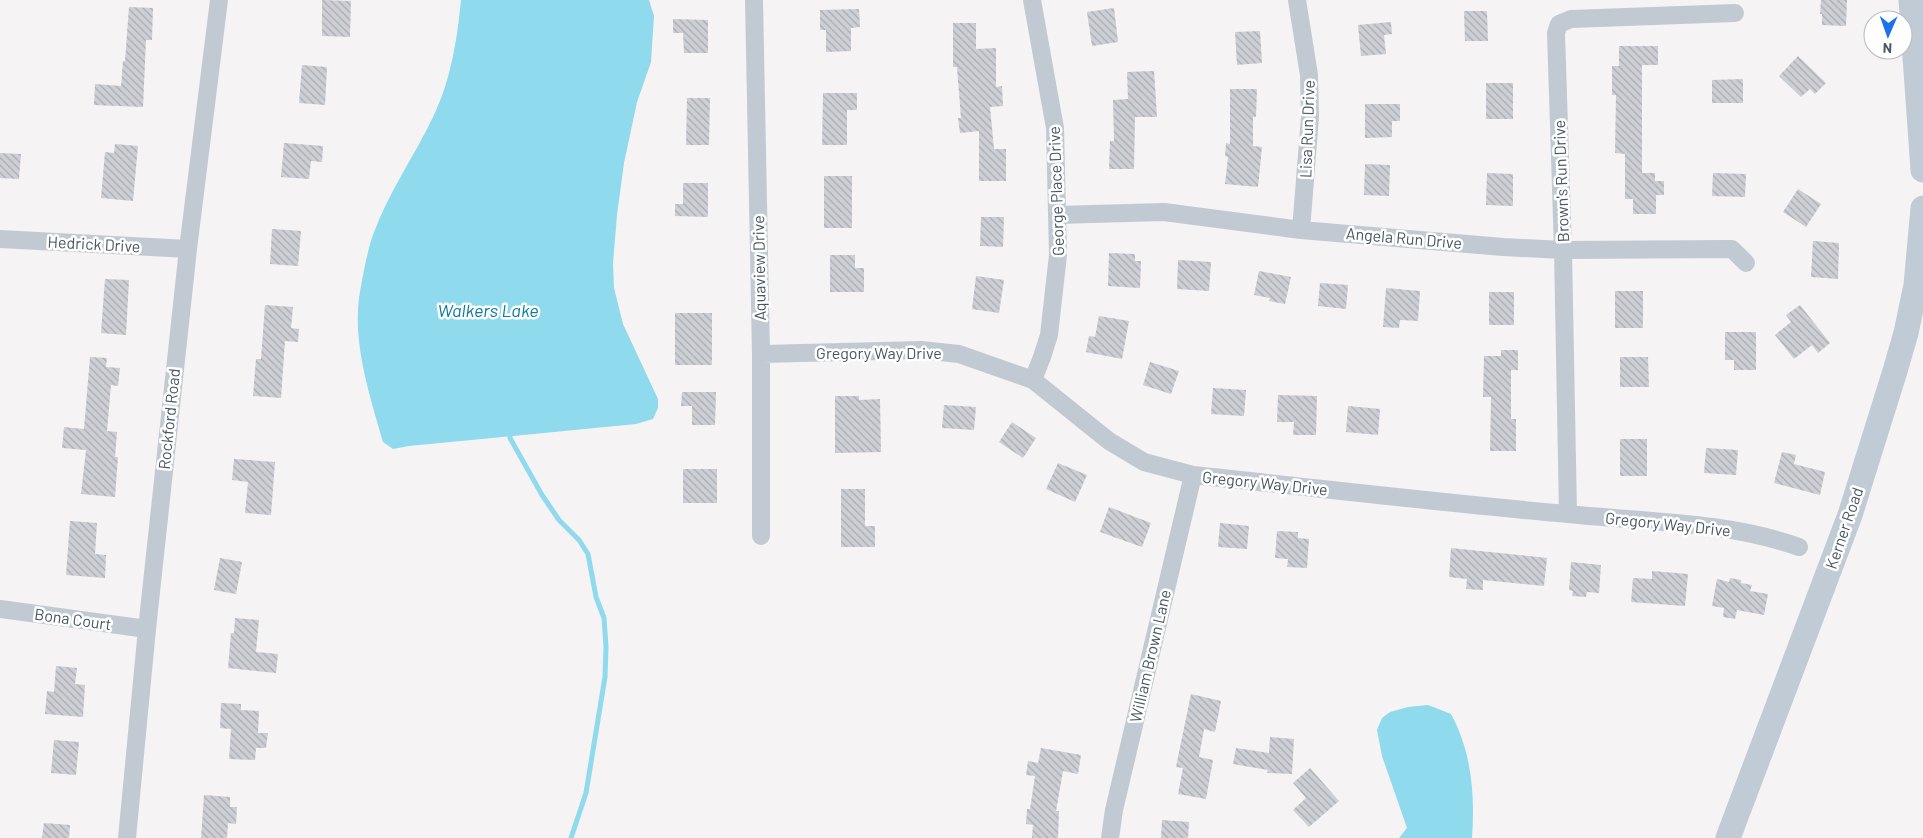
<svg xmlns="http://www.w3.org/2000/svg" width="1923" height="838" font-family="Barlow,sans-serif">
<defs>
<pattern id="building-back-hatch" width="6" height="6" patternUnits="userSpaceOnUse" patternTransform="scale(1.25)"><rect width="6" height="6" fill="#cdcfd5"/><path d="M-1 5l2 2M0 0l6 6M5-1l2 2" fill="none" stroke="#a8abb0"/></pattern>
</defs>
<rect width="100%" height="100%" fill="#f5f3f3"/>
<path fill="#90daee" d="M461,0H649L654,16L651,62L637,102L624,163L617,215L613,263L614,288L623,324L658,399V408L653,419L636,424L409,446L393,449L383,442C370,396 353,346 359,298C362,280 367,251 373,235C388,193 414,157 433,117C451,80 457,40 461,0Z
M1428,705L1451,714C1472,753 1475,795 1472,838H1399L1407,828L1382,756L1377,730L1382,718L1390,712L1408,707Z"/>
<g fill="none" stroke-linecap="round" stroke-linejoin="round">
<path stroke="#90daee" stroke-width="5" d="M510,433V438L542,495L559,520L579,540L588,554L596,597L604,618L606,647L605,677L586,793L571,838"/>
</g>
<path fill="url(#building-back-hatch)" d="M322,0L351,1L350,37L322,36Z
M1821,0H1847L1846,26L1822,25V14H1820Z
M129,7L153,8L152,40H146L143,107L94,105L95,84L121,86L123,61H125Z
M1114,8L1118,42L1092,46L1087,12Z
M859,9L860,27L851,28V51L826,52V30H820V10Z
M1464,11H1487L1488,41H1465Z
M673,19L708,20V53H684L683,33H673Z
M1391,22L1392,34L1384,35L1386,54L1361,56L1358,25Z
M953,23H976V49L996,48V87L1002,86L1003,106L990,107L994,149H1006V181H979V131L960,133L958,118H961L957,67H953Z
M1260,31L1262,63L1237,65L1235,32Z
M1619,46H1658V65H1642V173H1655V181H1664V195H1656V214H1633V199H1625V154L1615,153L1616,95H1612V66H1619Z
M1798,56L1826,83L1815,94L1810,89L1801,97L1779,76Z
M302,65L327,67L325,105L299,103Z
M1154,71L1157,117H1135L1134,169H1109L1110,141H1114L1113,100L1128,99L1127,72Z
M1743,79V103H1712V80Z
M1486,83H1513V119H1486Z
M1230,89H1257L1256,117H1253V146L1262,147L1258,187L1225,184L1228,157L1225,156L1226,143L1230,144Z
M823,93H857V110H847V145H822Z
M687,98H710L709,145H686Z
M1365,104H1400V121H1392V137L1365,138Z
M284,143L323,146L322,162L311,161L309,179L281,177Z
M115,144L138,146L133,201L101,198L105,152L114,153Z
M0,153L21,154L19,179L0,178Z
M1365,164L1390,165L1389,196L1364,195Z
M1487,173L1513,174V206L1486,205Z
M1713,173L1746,174L1745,197L1712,196Z
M824,176H852V228H824Z
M683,183H708V217L675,216V204H683Z
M1798,189L1821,204L1806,227L1783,212Z
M981,217H1004L1003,247L980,246Z
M272,229L301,231L298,266L270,264Z
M1813,241L1839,243L1838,279L1811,277Z
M1109,253L1135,254V261H1141L1140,288L1108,286Z
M830,255H855V268H864V292H830Z
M1178,260L1211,262L1209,291L1177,289Z
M1259,271L1291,277L1285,304L1269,301L1270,298L1254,295Z
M976,276L1004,280L999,313L972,309Z
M105,279L129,280L126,335L101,333Z
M1320,283L1348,285L1346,309L1318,306Z
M1386,288L1420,291L1418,321L1400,320L1399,328L1383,327Z
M1615,291H1643V328H1615Z
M1489,292H1514V325H1489Z
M265,305L293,307L291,328L299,329L298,342L285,341L281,398L253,396L256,359H261Z
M1800,305L1830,343L1818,353L1812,345L1794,359L1775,335L1791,322L1786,315Z
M675,313H712V365H675Z
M1099,316L1129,321L1122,359L1086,352L1089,336L1095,337Z
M1725,332H1756V370H1734V360H1725Z
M1501,350H1518V370H1511V419H1516V451H1490L1491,397H1483L1484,356H1501Z
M90,357L107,358L106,367L120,368L118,386L111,385L107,431L117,432L115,457H118L115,497L81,494L86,450L62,448L64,427L84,429Z
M1620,357H1648L1649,387H1620Z
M1150,362L1179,371L1171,394L1143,385Z
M1213,388L1246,390L1244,416L1211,414Z
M682,392H716L715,425H692V406H681Z
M1278,395L1317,396L1316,435H1293L1294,422H1277Z
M835,396H859V400L880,399L881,452L835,453Z
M944,405L976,407L974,430L942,428Z
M1348,406L1380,409L1378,435L1346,432Z
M1012,422L1036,438L1023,458L999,442Z
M1620,439H1647V476H1620Z
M1706,448L1738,450L1736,475L1704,473Z
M1782,452L1796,455L1794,464L1825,472L1820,495L1774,483Z
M234,459L275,462L271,515L245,513L248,482L232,480Z
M1058,463L1087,475L1075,502L1046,489Z
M683,469H717V503H683Z
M841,489H865V526H875V547H841Z
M1109,507L1151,523L1142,547L1100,532Z
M70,521L97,523L95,554L106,555L105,578L66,575Z
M1220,523L1249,526L1247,549L1218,547Z
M1277,531L1298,532V538L1309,539L1307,568L1287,567L1288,559L1275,558Z
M1451,548L1547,558L1544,586L1483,580V590L1466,589L1467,579L1449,577Z
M220,558L242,562L236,594L214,590Z
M1571,562L1601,565L1599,593L1587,592L1586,597L1572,596L1573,591L1569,590Z
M1652,571L1688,574L1685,606L1631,602L1633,578L1652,579Z
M1730,578L1741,580V583L1752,585L1750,591L1768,594L1764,615L1737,610L1735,619L1723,617L1724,608L1712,606L1717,579L1729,582Z
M235,618L259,620L256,652L278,654L276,673L228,668L231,633H234Z
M56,666L77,668L75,684L85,685L83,717L45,714L47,691L54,692Z
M1191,694L1221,701L1215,732L1204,729L1199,757L1213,760L1206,799L1178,794L1183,768L1176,767Z
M221,703L241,704V710L259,711L258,733H268L266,748H256L255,760L229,759L231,729L220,728Z
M1270,737L1294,739L1292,774L1267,773L1268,770L1233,764L1236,748L1269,753Z
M54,740L79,742L76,775L51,773Z
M1041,748L1081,755L1078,774L1063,771L1056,811H1059L1058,838H1032L1033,825L1026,824L1027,809H1030L1035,776L1026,775L1028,761L1038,763Z
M1310,768L1339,801L1309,827L1293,810L1306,798L1293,783Z
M204,795L230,797V807H237L236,824L228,823L227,838H201Z
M1162,820L1189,822L1188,838H1161Z
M44,823L70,825L69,838H42Z"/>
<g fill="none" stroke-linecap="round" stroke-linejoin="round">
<path stroke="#c1cad2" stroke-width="18" d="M754,0L761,354V536
M1032,0L1055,128L1058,255L1049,335L1042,357L1033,380
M1297,0L1309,75L1310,117L1301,230
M1057,215L1164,212L1301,230L1503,247L1563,250L1732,249L1746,263
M0,239L188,249
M761,354L921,350L959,354L1033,380L1109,441L1144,462L1193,475C1318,488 1443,503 1568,514C1645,522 1726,521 1799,547
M1568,514L1563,250L1556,33L1559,24L1571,19L1735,13
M0,609L147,629
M127,838L147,629L188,249L219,0
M1110,838L1114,810L1193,475"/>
<path stroke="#c1cbd6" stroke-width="25" d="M1911,0L1923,170
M1728,838L1850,515L1895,371L1906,333L1916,285L1923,208"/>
</g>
<g text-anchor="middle" stroke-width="5" stroke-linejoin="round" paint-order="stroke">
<g font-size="16" fill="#4a5661" stroke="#fff">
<text transform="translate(1307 129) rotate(-88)" y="6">Lisa Run Drive</text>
<text transform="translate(1561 181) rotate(-92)" y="6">Brown's Run Drive</text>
<text transform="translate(1056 191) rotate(-92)" y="6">George Place Drive</text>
<text transform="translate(1404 238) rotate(5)" y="6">Angela Run Drive</text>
<text transform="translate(94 244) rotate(3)" y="6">Hedrick Drive</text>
<text transform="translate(759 268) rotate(-91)" y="6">Aquaview Drive</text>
<text x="879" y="359">Gregory Way Drive</text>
<text transform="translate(169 419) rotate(-84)" y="6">Rockford Road</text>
<text transform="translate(1265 483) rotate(6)" y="6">Gregory Way Drive</text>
<text transform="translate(1668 524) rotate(6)" y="6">Gregory Way Drive</text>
<text transform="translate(1844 528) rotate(-71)" y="6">Kerner Road</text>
<text transform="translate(73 619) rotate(8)" y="6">Bona Court</text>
<text transform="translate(1150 656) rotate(-77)" y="6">William Brown Lane</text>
</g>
<g font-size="18" font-style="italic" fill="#0c7c9b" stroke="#fff">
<text x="488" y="317">Walkers Lake</text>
</g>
</g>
<g transform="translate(1888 35) rotate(182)"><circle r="24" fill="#ffffff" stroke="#b7bbc0"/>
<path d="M0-4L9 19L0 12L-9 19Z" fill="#1a73e8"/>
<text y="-8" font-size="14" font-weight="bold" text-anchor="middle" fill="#4a5661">N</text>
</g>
</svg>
